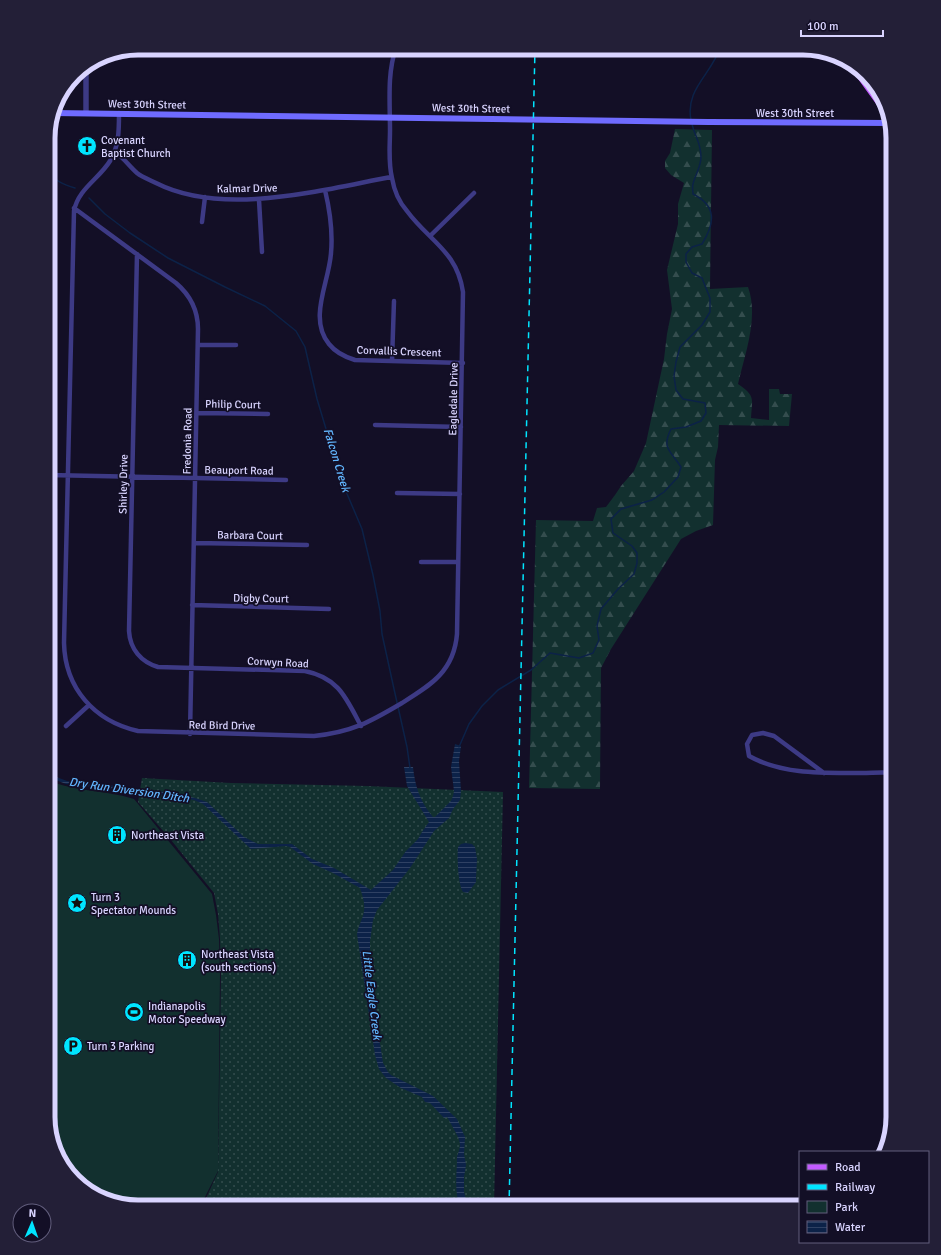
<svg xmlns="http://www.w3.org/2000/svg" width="941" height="1255" font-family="Signika,sans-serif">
<defs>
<pattern id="grass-dots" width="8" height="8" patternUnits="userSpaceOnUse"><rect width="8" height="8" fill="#12302f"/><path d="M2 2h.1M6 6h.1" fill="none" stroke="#344d4e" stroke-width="1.8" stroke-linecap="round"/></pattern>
<pattern id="forest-firs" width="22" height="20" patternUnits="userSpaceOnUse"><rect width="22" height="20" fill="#12302f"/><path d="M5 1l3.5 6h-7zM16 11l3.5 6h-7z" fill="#344d4e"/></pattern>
<pattern id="water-rules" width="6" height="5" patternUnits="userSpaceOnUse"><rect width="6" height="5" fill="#0c2248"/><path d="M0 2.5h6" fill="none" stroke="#2f4163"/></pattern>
</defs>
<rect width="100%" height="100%" fill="#130f26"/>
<path fill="url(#grass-dots)" d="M142,778L231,783L367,786L503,792L494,1207H202L218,1172L221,974L220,939L218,914L214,893L171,840L138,802Z"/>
<path fill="url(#forest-firs)" d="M675,129L712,130L710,289L748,287C759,317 745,354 738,384C756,396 752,399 751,418L769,420V389H779L780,394H792L789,426L719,425L718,447L715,460L713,525L696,531L681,539L611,649L601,668L600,789L529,788L536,520L593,521L597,508L606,507L615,495L621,486L634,471L646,443L664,359L667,334L672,309L667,270L678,224V204L684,183L671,175L665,168V161L670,153Z"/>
<path fill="#12302f" d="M48,780C75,792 106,790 134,799L212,894L216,915L219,939L220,975L218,1171L200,1207H138L93,1195L63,1167L48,1117Z"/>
<path fill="url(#water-rules)" d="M455,744L461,746L459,761L461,791L460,800L453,809L449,818L434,831L410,868L377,910L373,920L370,941V960L373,998L378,1020L379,1037L383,1063L388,1072L391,1075L433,1096L457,1119L465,1137L464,1154L466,1165L464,1177V1192L468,1207H460C454,1192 457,1173 457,1157C458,1153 460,1149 460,1145C460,1137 452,1127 449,1120L447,1117L444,1118L430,1103L425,1102L422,1097L401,1088L386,1078L379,1069L375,1055L357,934C358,927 361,922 363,916C366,905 363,897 360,888L333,873L313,864L290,847L286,846L251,849L203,804L194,800L162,795L66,784L48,777V774L67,781L84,784L108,785L173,793L195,798L207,802L244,837L258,844H292L312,859L334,868L371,890L393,870L406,851L418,839L422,832L429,822L407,786L404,767H413C415,786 420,802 433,817H435L451,801L453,796L454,791L451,767Z
M465,843L472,844L475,847L477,859L476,878V882L468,893L463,892C458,885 457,857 458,847L461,844Z"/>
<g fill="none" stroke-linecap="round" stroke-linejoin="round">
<path stroke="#0c2248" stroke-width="1.5" d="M691,120C685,89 711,75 720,48
M48,171C54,181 65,185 75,188
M89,198L105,214L130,233L168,258L225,287L265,306L296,331L305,347L317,399L342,482L362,529L373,575L380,611L382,634L394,689L407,747L410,768
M459,747L469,724L482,706L498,690L531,670L550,653L579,658L593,653L599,640L597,626L601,609L618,589L634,574L637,563V553L632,546L613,533L611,519L621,509L652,500L664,492L678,477L681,467C671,451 661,449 671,429L686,427L701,421L706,413L705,403L683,399L676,390L674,376L676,362L680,347L702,325L710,312V298L702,278L692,273L686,262V254L692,247L702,244C715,223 717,206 693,194C693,191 692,187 693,184C695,175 701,167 701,157C701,143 695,137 692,124"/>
<path stroke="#3d3a85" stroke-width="4.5" d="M246,48H304
M119,113C119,131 119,146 110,161C99,179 78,189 74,211L64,643C65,688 94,721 138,731L314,736C352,732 370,722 402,703C431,685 454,671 457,634L463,292C457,251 429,241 407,211C399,202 394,190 392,178C388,162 390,146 390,130C390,103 387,73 396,48
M115,152C124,158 129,166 137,173C142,177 150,180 156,183C223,217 321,190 391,177
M325,190C330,211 333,231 331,253C329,283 308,318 329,344C336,353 345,357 355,360L463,363
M259,200L262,252
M74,208L176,283C190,295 198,310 198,329L190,734
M202,222L205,197
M430,236L474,193
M137,254L129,631C130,649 141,662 158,667L305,671C339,678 346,698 361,726
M198,345H236
M392,361L394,301
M197,413L268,414
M375,425L461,427
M48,475L286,480
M397,493L460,494
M194,543L307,545
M421,562H458
M192,605L329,609
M66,726L89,705
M824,773L774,736L763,733L752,735L747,744L749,756C783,775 824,773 862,773C872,773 883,772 893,773
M883,1152L884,1139H887"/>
<path stroke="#3d3a85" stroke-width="5.5" d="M86,113V66"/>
<path stroke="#6f6bff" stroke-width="6" d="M53,113L708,122L889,123"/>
<path stroke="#c25bff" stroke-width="7" d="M850,62L884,109"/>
<path stroke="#00e5ff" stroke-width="1.5" stroke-dasharray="6 5" stroke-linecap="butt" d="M509,1207L535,48"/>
</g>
<defs>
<g id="church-disc" transform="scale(1)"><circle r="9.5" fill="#00e5ff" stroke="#130f26"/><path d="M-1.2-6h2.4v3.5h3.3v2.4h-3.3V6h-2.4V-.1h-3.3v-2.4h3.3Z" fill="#111"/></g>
<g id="building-disc" transform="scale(1)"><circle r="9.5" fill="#00e5ff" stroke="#130f26"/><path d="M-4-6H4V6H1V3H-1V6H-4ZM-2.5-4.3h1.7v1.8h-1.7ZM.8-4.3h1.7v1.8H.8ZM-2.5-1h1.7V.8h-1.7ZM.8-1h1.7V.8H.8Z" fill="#111"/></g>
<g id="sight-disc" transform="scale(1)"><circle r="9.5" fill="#00e5ff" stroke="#130f26"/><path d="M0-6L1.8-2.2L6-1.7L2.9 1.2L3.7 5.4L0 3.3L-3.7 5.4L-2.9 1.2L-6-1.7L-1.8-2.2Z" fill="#111"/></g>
<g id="stadium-disc" transform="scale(1)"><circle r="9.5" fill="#00e5ff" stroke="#130f26"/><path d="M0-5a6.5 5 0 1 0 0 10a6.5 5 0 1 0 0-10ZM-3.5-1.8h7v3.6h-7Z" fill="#111"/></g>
<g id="parking-disc" transform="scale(1)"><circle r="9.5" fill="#00e5ff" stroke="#130f26"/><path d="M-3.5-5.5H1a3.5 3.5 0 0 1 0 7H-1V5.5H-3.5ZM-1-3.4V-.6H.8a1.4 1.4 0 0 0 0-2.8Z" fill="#111"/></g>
</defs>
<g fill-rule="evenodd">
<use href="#church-disc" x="87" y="146"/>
<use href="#building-disc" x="117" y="835"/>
<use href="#sight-disc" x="77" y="903"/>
<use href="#building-disc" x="187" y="960"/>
<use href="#stadium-disc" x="134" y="1012"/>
<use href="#parking-disc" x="73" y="1046"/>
</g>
<g text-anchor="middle" stroke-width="3.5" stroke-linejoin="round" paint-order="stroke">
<g font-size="11" fill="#d9d4ff" stroke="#130f26">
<text transform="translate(147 104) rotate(1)" y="4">West 30th Street</text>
<text transform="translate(471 108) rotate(1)" y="4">West 30th Street</text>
<text x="795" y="117">West 30th Street</text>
<text transform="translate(247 188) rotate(-1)" y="4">Kalmar Drive</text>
<text transform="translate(399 351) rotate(2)" y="4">Corvallis Crescent</text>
<text transform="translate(453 399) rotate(-89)" y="4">Eagledale Drive</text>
<text transform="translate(233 404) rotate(1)" y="4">Philip Court</text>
<text transform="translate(187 441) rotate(-89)" y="4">Fredonia Road</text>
<text transform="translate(239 470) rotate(1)" y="4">Beauport Road</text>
<text transform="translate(123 484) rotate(-89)" y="4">Shirley Drive</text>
<text transform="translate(250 535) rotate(1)" y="4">Barbara Court</text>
<text transform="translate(261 598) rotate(1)" y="4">Digby Court</text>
<text transform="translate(278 662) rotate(3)" y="4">Corwyn Road</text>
<text transform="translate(222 725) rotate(1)" y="4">Red Bird Drive</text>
</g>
<g font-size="11" fill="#d9d4ff" stroke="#130f26" text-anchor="start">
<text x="101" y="144">Covenant<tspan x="101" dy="13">Baptist Church</tspan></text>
<text x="131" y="839">Northeast Vista</text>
<text x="91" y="901">Turn 3<tspan x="91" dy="13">Spectator Mounds</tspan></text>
<text x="201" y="958">Northeast Vista<tspan x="201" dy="13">(south sections)</tspan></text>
<text x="148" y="1010">Indianapolis<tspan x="148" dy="13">Motor Speedway</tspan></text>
<text x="87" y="1050">Turn 3 Parking</text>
</g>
<g font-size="12" font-style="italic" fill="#62b6ff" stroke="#130f26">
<text transform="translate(337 460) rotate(73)" y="4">Falcon Creek</text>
<text transform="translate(129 790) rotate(8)" y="4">Dry Run Diversion Ditch</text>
<text transform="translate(372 995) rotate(83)" y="4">Little Eagle Creek</text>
</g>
</g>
<path d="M0 0H941V1255H0ZM138 55H803A83 83 0 0 1 886 138V1117A83 83 0 0 1 803 1200H138A83 83 0 0 1 55 1117V138A83 83 0 0 1 138 55Z" fill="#231f37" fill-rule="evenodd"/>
<path fill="none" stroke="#d9d4ff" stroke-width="5" d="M138 55H803A83 83 0 0 1 886 138V1117A83 83 0 0 1 803 1200H138A83 83 0 0 1 55 1117V138A83 83 0 0 1 138 55Z"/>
<rect x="799" y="1151" width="130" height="92" fill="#130f26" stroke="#625e7d"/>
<rect x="807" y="1164" width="20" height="6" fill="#c25bff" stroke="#625e7d"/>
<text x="835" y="1171" font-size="12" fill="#d9d4ff">Road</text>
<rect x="807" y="1184" width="20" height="6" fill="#00e5ff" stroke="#625e7d"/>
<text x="835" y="1191" font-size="12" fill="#d9d4ff">Railway</text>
<rect x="807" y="1201" width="20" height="12" fill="#12302f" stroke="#625e7d"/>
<text x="835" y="1211" font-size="12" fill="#d9d4ff">Park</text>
<rect x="807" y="1221" width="20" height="12" fill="url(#water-rules)" stroke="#625e7d"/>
<text x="835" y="1231" font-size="12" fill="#d9d4ff">Water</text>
<g transform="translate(32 1223) rotate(2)"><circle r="19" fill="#130f26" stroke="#625e7d"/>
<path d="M0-3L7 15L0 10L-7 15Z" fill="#00e5ff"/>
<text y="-6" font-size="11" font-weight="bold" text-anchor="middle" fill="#d9d4ff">N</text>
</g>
<path d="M801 30v6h82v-6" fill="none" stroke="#d9d4ff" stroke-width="2"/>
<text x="807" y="30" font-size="12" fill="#d9d4ff" stroke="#130f26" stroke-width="3" paint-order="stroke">100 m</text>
</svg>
